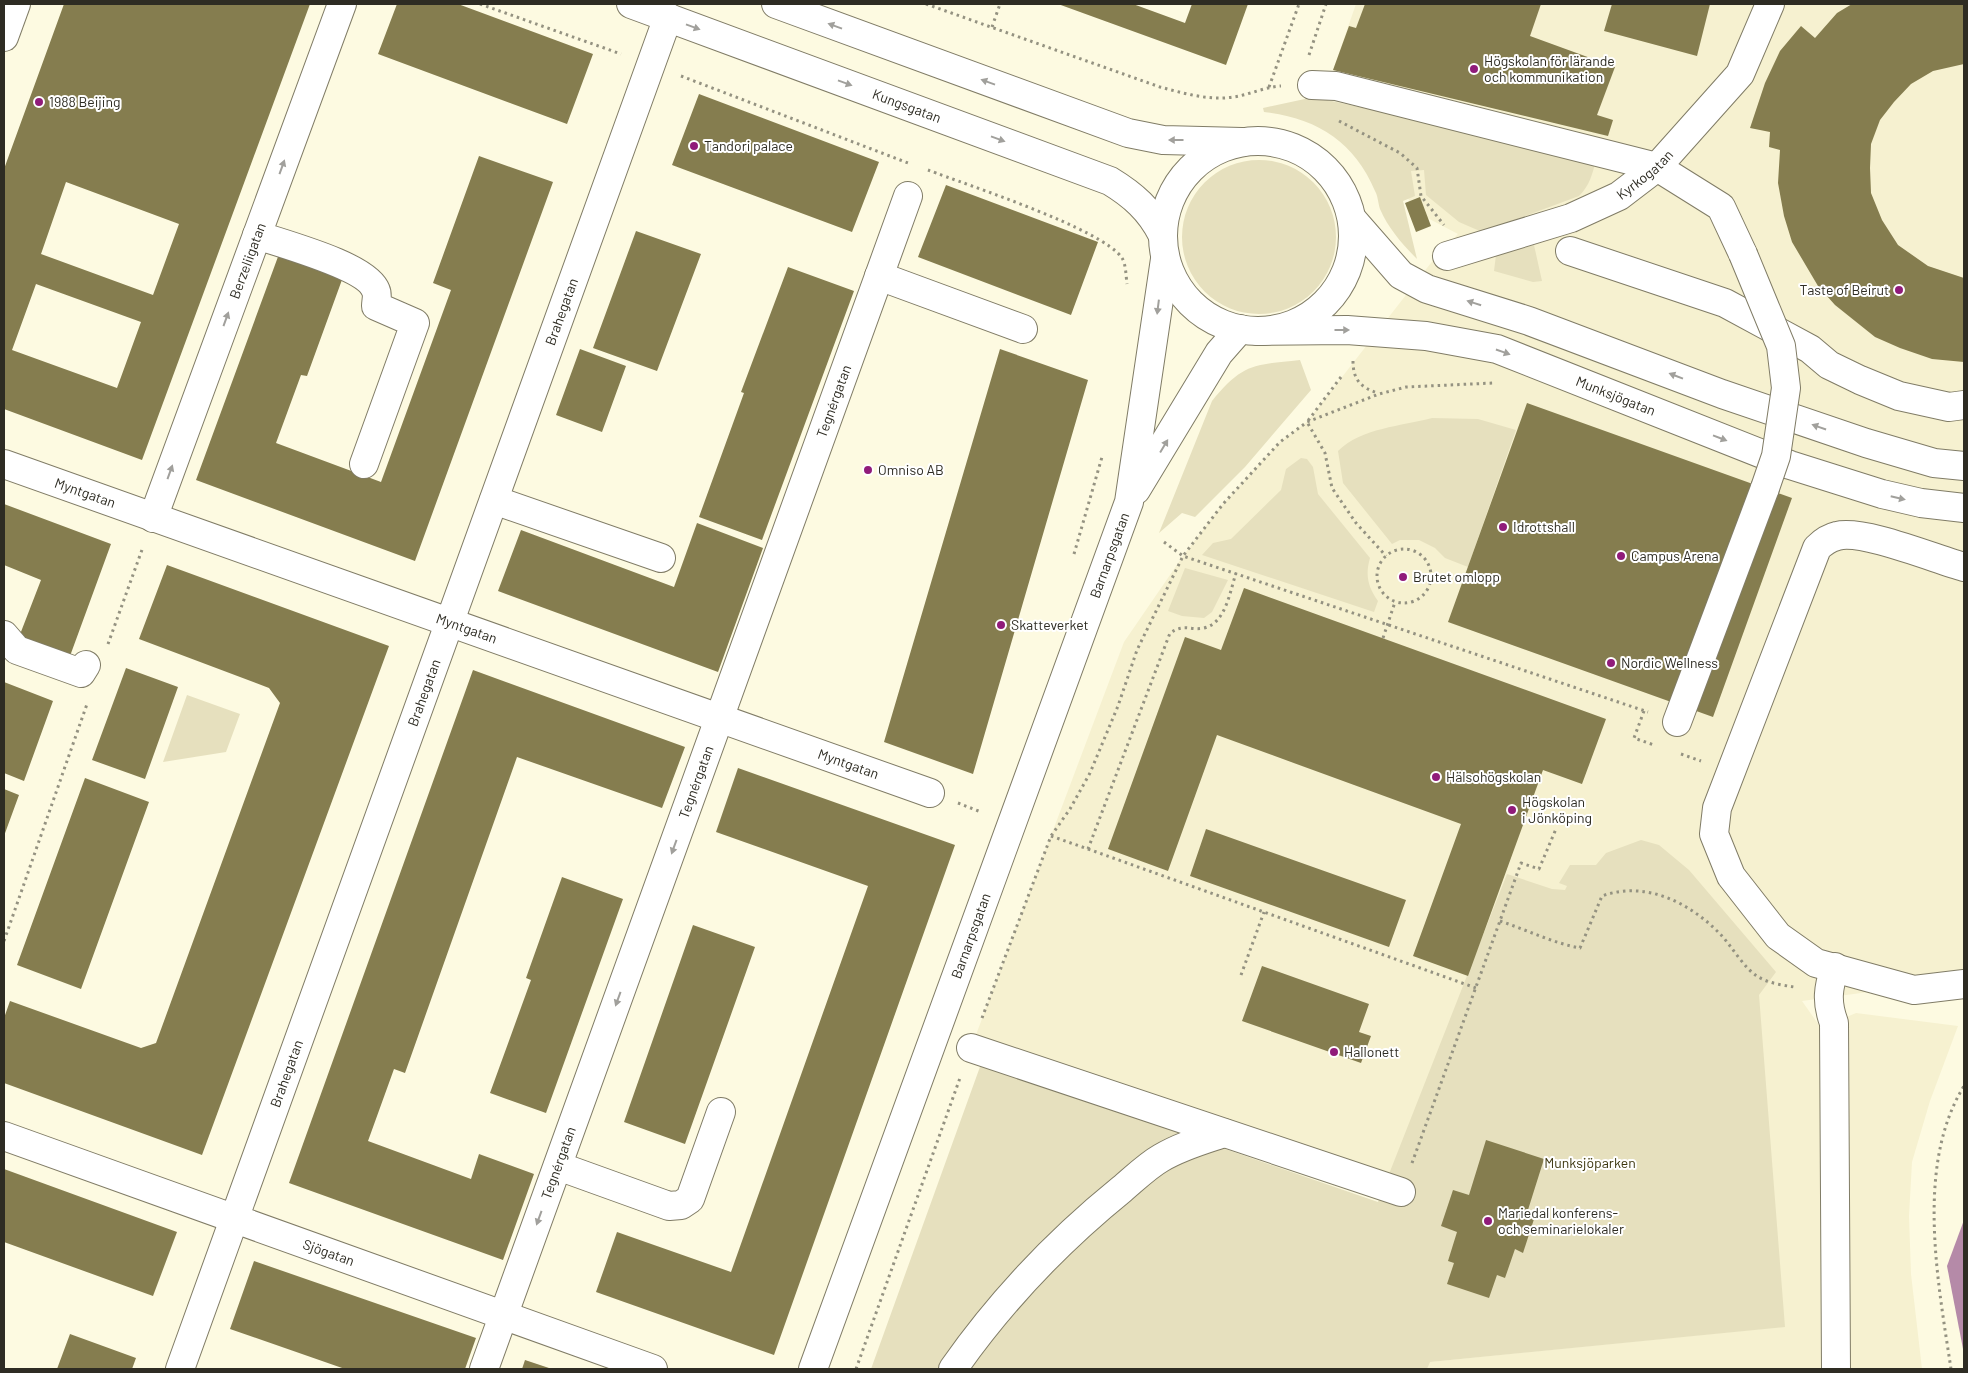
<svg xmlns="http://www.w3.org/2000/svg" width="1968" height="1373" font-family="Barlow,sans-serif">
<rect width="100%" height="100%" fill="#fdfae1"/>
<path fill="#f6f1d0" d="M1356,4H1964V979L1802,1001L1821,1028L1856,1013L1958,1026L1930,1101L1912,1162L1909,1216L1911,1274L1922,1369H1427L1429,1362L1781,1327L1401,1192L971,1048L1124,642L1183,556L1223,504L1280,442L1307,422L1434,259L1458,234L1418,213L1380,158L1353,89L1333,70Z"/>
<path fill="#e6e0be" d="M1314,97L1596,160C1592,175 1590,185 1579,196L1482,232L1459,222L1426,195L1424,170L1411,171L1415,196L1403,201L1417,259C1403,245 1388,228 1380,209C1378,203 1378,196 1375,191C1354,141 1316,118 1264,112L1263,108Z
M1182 237a77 77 0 1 1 154 0a77 77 0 1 1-154 0Z
M1534,245L1542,281L1533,282L1494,271L1496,255Z
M1300,360L1311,390L1245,467L1195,517L1182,513L1159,533L1212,401C1243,363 1254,365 1300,360Z
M1432,418L1478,419L1516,430L1468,567L1445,558L1435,548L1419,540H1400L1392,544L1343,483L1338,451C1361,428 1402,426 1432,418Z
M1301,458L1307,459L1313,467L1318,494L1370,558C1365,575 1368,587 1378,601L1374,612L1202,555L1213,543L1231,539L1281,490L1286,469Z
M1185,568L1228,580L1212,612L1204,618L1182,616L1168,611Z
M187,695L240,714L226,752L163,762Z
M1641,840L1659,845L1689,870L1776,972L1759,995L1785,1327L1430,1362L1427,1369H871L981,1064L1378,1202L1507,874L1552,889L1565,890L1567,886L1559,883L1570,865H1596L1606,853Z"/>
<path fill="#b58aa8" d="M1964,1220V1354L1947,1266Z"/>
<path fill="#857d4f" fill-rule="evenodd" d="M64,4H310L142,460L4,409V169ZM66,182L179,224L153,295L41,254ZM36,284L141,322L117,388L12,350Z
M397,4H458L593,54L567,124L378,54Z
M1058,4H1133L1185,23L1192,4H1248L1226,65Z
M1365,4H1541L1530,36L1615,67L1597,115L1613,120L1608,136L1333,70L1349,26L1356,28Z
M1612,4H1710L1697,56L1604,31Z
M1852,4H1964V64L1933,71L1911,84L1894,102L1880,120L1871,144L1870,168L1871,193L1882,220L1898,245L1928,266L1964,278V362L1932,359L1900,348L1875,337L1835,305L1818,286L1792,242L1784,216L1778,183L1780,150L1769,147L1770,132L1750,128L1765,83L1780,51L1801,26L1815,38L1837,13Z
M699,94L879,162L852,232L672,165Z
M479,156L553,182L415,561L196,480L279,254L343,277L307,376L301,375L276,443L381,482L451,290L433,283Z
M946,185L1098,242L1071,315L918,257Z
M1420,197L1431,226L1416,232L1405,203Z
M636,231L701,254L657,371L593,348Z
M788,267L854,291L762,540L699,517L744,393L741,392Z
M580,349L626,366L602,432L556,415Z
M1000,349L1088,380L973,774L884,742Z
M1527,403L1792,498L1713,717L1448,622Z
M4,504L111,544L70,656L19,637L41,580L4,565Z
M697,523L763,548L718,672L498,591L521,530L674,587Z
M167,565L389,646L202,1155L4,1083V1018L10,1001L141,1048L156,1043L280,703L269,688L139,639Z
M1244,588L1606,719L1582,784L1543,770L1468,976L1413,956L1461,824L1217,735L1168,871L1108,849L1185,637L1221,650Z
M126,668L178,687L145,779L92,760Z
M473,670L685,747L662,808L517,757L405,1073L394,1069L368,1141L471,1179L479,1154L534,1174L503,1260L289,1183Z
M4,682L53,701L24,781L4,773Z
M738,768L955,845L774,1355L596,1292L617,1232L731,1272L868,886L716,832Z
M85,778L149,802L81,989L17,965Z
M4,789L19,795L4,836Z
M1206,829L1406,900L1389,947L1190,876Z
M562,877L623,899L546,1113L490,1093L531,980L526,978Z
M693,925L755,947L685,1144L624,1122Z
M1262,966L1369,1004L1359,1032L1371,1036L1361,1063L1242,1021Z
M1486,1140L1544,1159L1527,1213L1535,1216L1523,1253L1515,1249L1505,1278L1497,1275L1489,1298L1447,1284L1454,1263L1448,1261L1457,1232L1441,1226L1453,1190L1469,1195Z
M4,1169L177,1232L153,1296L4,1242Z
M254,1261L476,1338L465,1369H345L230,1329Z
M70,1334L136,1358L132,1369H57Z
M525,1360L552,1369H522Z"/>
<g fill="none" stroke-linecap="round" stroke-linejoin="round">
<g stroke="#807c66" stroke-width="30">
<g id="minor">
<path id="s1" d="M631,4L1110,181C1133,195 1150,210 1162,234"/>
<path d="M776,4L1128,133L1163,140L1242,142"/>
<path d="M4,37L16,4"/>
<path d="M1312,85L1336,86L1657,167L1721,207L1743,254"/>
<path d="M257,235C282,244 368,266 376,291C378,295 376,302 376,306L415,323L364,464"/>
<path d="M1570,251L1725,303L1810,349L1829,365L1860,380L1899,396L1949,407L1964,405"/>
<path id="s2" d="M1447,256L1571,218L1619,196L1657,167L1740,74L1770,4"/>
<path d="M879,276L1023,329"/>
<path id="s3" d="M4,464L930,793"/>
<path d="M494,500L661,558"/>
<path id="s4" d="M153,518L342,4"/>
<path d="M1964,567C1935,559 1863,529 1837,536C1828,538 1823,542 1817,548L1717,808L1714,834L1731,876L1778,936L1816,963L1914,990L1964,984"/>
<path d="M4,635L17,650L81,673L86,665"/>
<path d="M1677,722L1765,488"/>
<path d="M1835,967C1828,988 1826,1002 1834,1023L1836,1369"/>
<path d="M971,1048L1401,1192"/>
<path id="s5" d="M4,1136L653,1369"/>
<path d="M558,1166L669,1206L681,1205L690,1199L721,1112"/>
<path id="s6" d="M180,1369L668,17"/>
<path id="s7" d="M484,1369L908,196"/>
<path d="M953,1369C1000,1302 1059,1240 1122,1189C1134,1179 1147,1166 1161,1158C1181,1146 1203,1140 1224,1133"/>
</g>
</g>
<g stroke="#807c66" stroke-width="30">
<g id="major">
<circle cx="1258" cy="236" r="95"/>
<path d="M1352,219L1401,275L1427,289L1529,321L1722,394L1866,443L1934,463L1964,466"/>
<path id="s8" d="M1258,331L1347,330L1426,336L1497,349L1790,465L1882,494L1921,503L1964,508"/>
<path d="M1136,490L1219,353L1240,329"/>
<path id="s9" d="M813,1369L1129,502L1165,259"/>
</g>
</g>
<path stroke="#949281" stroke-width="3" stroke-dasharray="2.5 4" stroke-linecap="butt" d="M480,4L621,54
M926,4L1160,87C1183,93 1209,101 1233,97C1249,95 1264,87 1281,86
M992,27L1000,4
M1309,55L1326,4
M681,76L908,163
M1269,87L1299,4
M1339,121L1400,153L1417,168L1421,196L1444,225
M928,170C967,185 1103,229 1122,258C1126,264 1126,277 1127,284
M1353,361C1353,380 1361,388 1378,393
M1341,377L1307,422L1325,453L1332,488L1356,523L1386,556
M1164,542L1183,556L1648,712
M1377 576a27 27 0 1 1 54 0a27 27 0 1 1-54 0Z
M1074,554L1102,457
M1383,638L1395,602
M108,644L143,547
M1644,711L1634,738L1654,745
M1681,754L1701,761
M958,803L981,812
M1051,836L1088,849L1170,633C1185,623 1190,631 1204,628C1226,623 1230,591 1236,573
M1088,849L1476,988
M1500,921C1527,930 1553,943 1580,948L1602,896C1646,880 1691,903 1722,936C1732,947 1745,969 1757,976C1767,983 1782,985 1794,987
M4,941L87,704
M1241,975L1264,912
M982,1018L1051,836L1070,809L1090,773L1118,706L1137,650L1183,556L1223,504L1280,442L1307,422L1379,394L1406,387L1493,383
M1412,1163L1521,863L1539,869L1556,829
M856,1369L960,1078
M1951,1369C1938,1282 1915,1165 1964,1086"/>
<use href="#minor" stroke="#fff" stroke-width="28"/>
<use href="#major" stroke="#fff" stroke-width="28"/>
<g stroke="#807c66" stroke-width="30" stroke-linecap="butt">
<path id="minor-bridge" d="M1743,254L1781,346L1786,388L1776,456L1765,488"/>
</g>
<use href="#minor-bridge" stroke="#fff" stroke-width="28"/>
</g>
<defs><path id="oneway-solid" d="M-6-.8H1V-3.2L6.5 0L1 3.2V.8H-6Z" transform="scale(1.25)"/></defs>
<g fill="#a1a09c">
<use href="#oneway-solid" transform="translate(835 26) rotate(-160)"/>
<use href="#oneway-solid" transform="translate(693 27) rotate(20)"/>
<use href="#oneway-solid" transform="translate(988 82) rotate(-160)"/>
<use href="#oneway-solid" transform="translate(845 83) rotate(20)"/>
<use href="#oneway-solid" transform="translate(998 139) rotate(20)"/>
<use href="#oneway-solid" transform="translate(1176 140) rotate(180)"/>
<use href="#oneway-solid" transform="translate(282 167) rotate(-70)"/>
<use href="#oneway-solid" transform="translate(1474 303) rotate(-162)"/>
<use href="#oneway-solid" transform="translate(1158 307) rotate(97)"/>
<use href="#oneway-solid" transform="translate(226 319) rotate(-70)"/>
<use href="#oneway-solid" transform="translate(1342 330)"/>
<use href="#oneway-solid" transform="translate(1503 352) rotate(19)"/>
<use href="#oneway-solid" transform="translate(1676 376) rotate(-159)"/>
<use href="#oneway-solid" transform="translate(1819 427) rotate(-161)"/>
<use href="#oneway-solid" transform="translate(1720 438) rotate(21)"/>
<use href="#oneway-solid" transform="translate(1164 446) rotate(-59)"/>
<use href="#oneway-solid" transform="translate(170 472) rotate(-70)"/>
<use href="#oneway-solid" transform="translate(1898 498) rotate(13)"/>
<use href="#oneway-solid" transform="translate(674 847) rotate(110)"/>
<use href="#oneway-solid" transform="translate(618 999) rotate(110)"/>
<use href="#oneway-solid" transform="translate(539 1218) rotate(110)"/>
</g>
<g fill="#901b7a" stroke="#fff" stroke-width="2">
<circle cx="1474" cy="69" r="5"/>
<circle cx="39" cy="102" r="5"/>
<circle cx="694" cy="146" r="5"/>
<circle cx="1899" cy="290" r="5"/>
<circle cx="868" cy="470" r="5"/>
<circle cx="1503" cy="527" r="5"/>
<circle cx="1621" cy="556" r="5"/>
<circle cx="1403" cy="577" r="5"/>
<circle cx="1001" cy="625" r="5"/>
<circle cx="1611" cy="663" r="5"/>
<circle cx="1436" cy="777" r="5"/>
<circle cx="1512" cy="810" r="5"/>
<circle cx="1334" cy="1052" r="5"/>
<circle cx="1488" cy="1221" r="5"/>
</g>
<g text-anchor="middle" stroke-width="4" stroke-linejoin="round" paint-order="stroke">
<g font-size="14" fill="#2e2c23" stroke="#fff" text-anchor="start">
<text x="1484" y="66">Högskolan för lärande<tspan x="1484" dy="16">och kommunikation</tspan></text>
<text x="49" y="107">1988 Beijing</text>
<text x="704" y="151">Tandori palace</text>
<text x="1889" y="295" text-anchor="end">Taste of Beirut</text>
<text x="878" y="475">Omniso AB</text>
<text x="1513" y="532">Idrottshall</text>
<text x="1631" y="561">Campus Arena</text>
<text x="1413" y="582">Brutet omlopp</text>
<text x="1011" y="630">Skatteverket</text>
<text x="1621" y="668">Nordic Wellness</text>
<text x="1446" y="782">Hälsohögskolan</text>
<text x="1522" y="807">Högskolan<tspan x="1522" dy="16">i Jönköping</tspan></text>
<text x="1344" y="1057">Hallonett</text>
<text x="1498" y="1218">Mariedal konferens-<tspan x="1498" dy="16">och seminarielokaler</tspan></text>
</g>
<g font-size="14" fill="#2e2c23" stroke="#fff">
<text dy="5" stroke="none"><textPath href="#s1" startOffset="294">Kungsgatan</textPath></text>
<text dy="5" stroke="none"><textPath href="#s2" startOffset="216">Kyrkogatan</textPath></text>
<text dy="5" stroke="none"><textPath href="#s4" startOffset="274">Berzeliigatan</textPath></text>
<text dy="5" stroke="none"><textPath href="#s6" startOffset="1124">Brahegatan</textPath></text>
<text dy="5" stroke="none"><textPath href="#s8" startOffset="368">Munksjögatan</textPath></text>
<text dy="5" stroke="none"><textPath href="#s7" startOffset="1029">Tegnérgatan</textPath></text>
<text dy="5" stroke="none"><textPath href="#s3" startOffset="86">Myntgatan</textPath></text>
<text dy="5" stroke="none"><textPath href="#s9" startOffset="866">Barnarpsgatan</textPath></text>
<text dy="5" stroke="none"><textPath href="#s3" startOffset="491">Myntgatan</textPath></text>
<text dy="5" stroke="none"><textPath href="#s6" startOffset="719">Brahegatan</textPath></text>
<text dy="5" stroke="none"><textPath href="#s3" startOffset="896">Myntgatan</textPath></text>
<text dy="5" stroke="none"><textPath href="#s7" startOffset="624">Tegnérgatan</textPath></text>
<text dy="5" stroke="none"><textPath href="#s9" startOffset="461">Barnarpsgatan</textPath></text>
<text dy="5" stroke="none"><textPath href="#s6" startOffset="314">Brahegatan</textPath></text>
<text dy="5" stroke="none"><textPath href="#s7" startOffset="219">Tegnérgatan</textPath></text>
<text dy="5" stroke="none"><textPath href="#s5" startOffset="345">Sjögatan</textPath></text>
</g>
<g font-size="14" fill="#3c360e" stroke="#fff">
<text x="1590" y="1168">Munksjöparken</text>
</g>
</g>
<rect width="1968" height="1373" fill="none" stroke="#2e2c23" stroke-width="10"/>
</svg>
